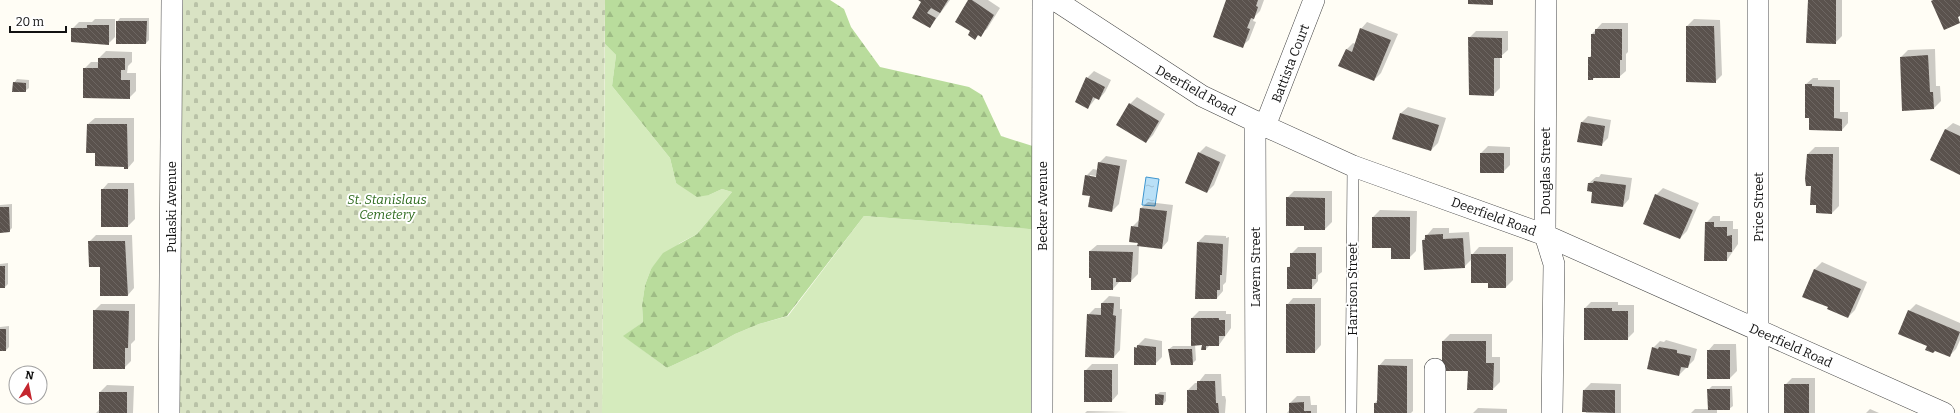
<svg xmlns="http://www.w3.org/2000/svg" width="1960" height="413" font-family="Bitter,serif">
<defs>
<pattern id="forest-firs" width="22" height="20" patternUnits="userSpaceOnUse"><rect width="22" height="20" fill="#b9dc9c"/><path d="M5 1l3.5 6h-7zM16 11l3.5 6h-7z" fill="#9ebc85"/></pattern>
<pattern id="cemetery-stones" width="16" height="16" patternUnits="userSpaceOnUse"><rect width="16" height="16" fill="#d9e3c4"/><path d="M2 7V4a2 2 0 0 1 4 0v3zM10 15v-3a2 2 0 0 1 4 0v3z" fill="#b9c2a7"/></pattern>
<pattern id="water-ripples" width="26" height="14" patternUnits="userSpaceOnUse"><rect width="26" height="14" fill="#b9e0f7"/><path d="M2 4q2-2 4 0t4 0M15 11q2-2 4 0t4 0" fill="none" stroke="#9ebfd3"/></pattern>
<pattern id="building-back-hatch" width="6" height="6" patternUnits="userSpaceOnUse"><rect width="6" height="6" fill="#5a524d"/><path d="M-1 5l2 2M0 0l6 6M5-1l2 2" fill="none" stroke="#6d6662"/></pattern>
</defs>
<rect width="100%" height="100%" fill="#fffdf5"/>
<path fill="#d5ebbd" d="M605,44L616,55L612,86L670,158L676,183L709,195L722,189L732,192L697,234L680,243L651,269L645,285L642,305L643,322L624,336L667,368L708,349L735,334L759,324L788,316L864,216L1042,230V413H602Z"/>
<path fill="url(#forest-firs)" d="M605,0H830L844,9L851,27L880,67L969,87L982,95L1001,136L1042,149V230L864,216L787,316L759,324L735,334L708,349L667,368L623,336L643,322L642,305L645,285L651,269L663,253L697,234L732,192L722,189L709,195L697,197L676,183L670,158L612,86L616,55L605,44Z"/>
<path fill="url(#cemetery-stones)" d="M172,0H605L602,413H169Z"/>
<path fill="url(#water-ripples)" stroke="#3f96cf" d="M1146,177L1159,179L1155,206L1142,205Z"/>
<path fill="#0003" fill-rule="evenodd" d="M920,0H950L930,27L923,2Z
M969,0H988L1000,8L987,29L975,38L971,31Z
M1227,0H1264L1260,11L1255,16L1253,21L1256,22L1249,40L1242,46Z
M1809,0H1842V36L1835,43L1807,42Z
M120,18H149V40L146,43L117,22Z
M95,19H115V37L108,44L72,29L79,22H92Z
M1694,19L1720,20L1722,75L1715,82L1687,26Z
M1367,22L1398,34L1381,73L1374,80L1346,50L1353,43L1356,44L1361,29Z
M1602,23H1628V52L1626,54V71L1619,77H1595L1593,79L1589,58L1592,54V34Z
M1476,31H1508V50L1500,57V88L1493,95L1469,38Z
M1935,49L1936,86H1940L1941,101L1934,108L1901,57L1908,50Z
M106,51L132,52V62L128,66L127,73H136V91L129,98L84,69L91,62H99V58Z
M1094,71L1111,80L1105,92L1099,99L1096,98L1088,108L1087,78Z
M1813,78H1818V80H1840V112H1848V123L1842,130L1806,84Z
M17,79L29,80V88L25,91L14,83Z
M1137,97L1165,114L1153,135L1146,142L1130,104Z
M1408,107L1446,118L1438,143L1431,150L1401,113Z
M1588,116L1611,120L1608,138L1601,145L1582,122Z
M95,118H134V161L128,168L96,152L88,124Z
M1953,123L1960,126V174L1931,159L1946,129Z
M1206,146L1226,155L1214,185L1207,192L1199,153Z
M1488,146L1510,147V165L1503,172L1481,153Z
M1815,147H1839V206L1832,213L1817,203L1808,154Z
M1106,156L1127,160L1119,204L1112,211L1092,196L1086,176L1093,169L1098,170L1099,163ZM1090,175L1101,177L1100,179L1090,177Z
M1601,174L1632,178L1629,199L1623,206L1593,191L1589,183L1596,177H1599Z
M108,183H134L135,219L128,226H102V190Z
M1663,188L1699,203L1687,231L1680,238L1656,195Z
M1294,191H1332V222L1325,229H1305V225L1287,198Z
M1148,202L1173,205L1168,241L1162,248L1139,245L1138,274L1131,281H1120L1113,289L1090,251L1097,245H1138L1132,227L1139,220L1141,208Z
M12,204V228L9,231L0,232V205Z
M1380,210L1417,211L1416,251L1409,258L1373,217Z
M1713,216H1720V221H1733V229H1738V244L1727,260L1706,223Z
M1433,228H1449V233L1469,232L1471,256L1479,247H1513V280L1506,287L1489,282L1472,259L1464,267L1423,240Z
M96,235H132L134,288L128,295L101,266L89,242Z
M1205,235L1226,236V238L1229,237L1226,282L1223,285V291L1217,298L1198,242Z
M1298,247H1322V272L1318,275V281L1312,288L1288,268L1291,265V254Z
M1822,262L1867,282L1855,310L1848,317L1830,306L1803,296L1815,269Z
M8,263V284L5,287H0V264Z
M1109,296L1120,297V309H1122L1120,350L1114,357L1088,315L1095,308H1102V303Z
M1293,298H1321V345L1315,352L1287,305Z
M1591,302H1618V305H1634V332L1627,339L1585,308Z
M101,304H135V340L131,344V361L124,368L94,311Z
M1916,304L1960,323V340L1956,349L1949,356L1928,346L1909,311Z
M1199,311H1226V314H1231V328L1219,345H1210L1206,349H1202L1203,344H1195L1196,360L1192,364L1169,349L1173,346H1192V318Z
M9,326V347L6,350H0V327Z
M1450,334H1492V357H1500V382L1493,389H1468L1469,370H1443V341Z
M1145,338L1162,341V357L1155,364L1135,348Z
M1666,340L1697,349L1694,360L1679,375L1653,348L1660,341L1664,342Z
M1714,344H1736L1737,371L1730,378L1708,351Z
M1385,359H1413V411L1411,413H1375V403L1378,399L1379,366Z
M1092,364H1118V394L1112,401L1085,371Z
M1205,374H1221L1222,396H1225L1226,400L1225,413H1197L1188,390L1195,383H1198Z
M1792,378H1815V413H1785V385Z
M1591,383L1621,384V413H1586L1584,390Z
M107,385L134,386L133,413H96L100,409V392Z
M1712,386H1732L1733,406L1729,409H1717V413H1691L1695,409H1709L1708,390Z
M1160,392H1166V401L1163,404H1156V395Z
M1297,396H1310L1311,405H1317V413H1287L1290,409V403Z
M1478,408L1507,409V413H1473Z
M1870,409L1879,413H1866Z
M1087,411L1129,412L1085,413Z"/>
<path fill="url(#building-back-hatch)" d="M918,0H948L940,13L931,8L927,13L936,18L930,28L912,18L921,2Z
M968,0H972L994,15L981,37L978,35L975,40L968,35L970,31L955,22Z
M1226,0H1258L1256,6L1258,7L1254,19L1251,18L1247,28L1250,29L1243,48L1213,37Z
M1468,0H1493V5L1468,4Z
M1808,0H1836V44L1806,43Z
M1933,0H1960V16L1958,17L1960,23L1944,30L1931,1Z
M116,21H147L146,44H116Z
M87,25H109V45L71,42V28H87Z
M1686,26H1714L1716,83L1686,82Z
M1360,28L1391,40L1374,81L1338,66L1346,49L1352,52Z
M1595,29H1622V60H1620V78H1593V80H1588V57H1591V34H1595Z
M1468,37L1502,38V58H1494V96L1469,95Z
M1928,55L1930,92H1933L1934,109L1902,111L1900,57Z
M98,58H125V70H121V80H130V99L83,98V68H98Z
M1086,77L1105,87L1099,100L1093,97L1088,109L1075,102Z
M13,82L26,83V92H12Z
M1805,84H1812V86L1834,87V118L1842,119V131L1809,130V118H1805Z
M1129,103L1159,121L1146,143L1116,125Z
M1400,113L1439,125L1431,151L1392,139Z
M1581,122L1605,126L1602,146L1577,142Z
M87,124H127L128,169H124V167L95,166V153H86Z
M1945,129L1960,136V175L1930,160Z
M1198,152L1220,162L1207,193L1185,183Z
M1480,153H1504V173H1480Z
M1807,154H1833L1832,214L1816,213V205H1810L1811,186H1806L1805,179Z
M1098,162L1120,166L1112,212L1088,207L1090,196L1082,195L1085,175L1096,177Z
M1594,181L1626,185L1623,207L1591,203L1592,192L1587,191L1588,183H1593Z
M101,189H128V227H101Z
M1655,194L1693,210L1680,239L1643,224Z
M1286,197L1325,198V230H1304V226H1286Z
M0,207H9L10,232L0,233Z
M1140,208L1167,211L1162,249L1137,246L1138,243L1129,242L1131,226L1138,227Z
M1372,217H1410V259H1391V248H1372Z
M1705,222H1714V227H1727V236L1732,235V252H1727V261H1704Z
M1443,234V239L1463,238L1465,268L1424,270L1422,240H1425V235Z
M88,241H125L128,296H100V267H89Z
M1197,242L1223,244L1222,275H1220V290H1217V299H1195Z
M1089,251L1133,252L1131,282H1116V278H1113V290H1091V278H1089Z
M1290,253H1316V279H1312V289H1287V267H1290Z
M1471,254H1506V288H1488V283H1471Z
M0,266H5V288H0Z
M1814,269L1861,289L1848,318L1827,309L1828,307L1802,297Z
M1101,303H1114L1113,315L1116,316L1114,358L1085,357L1087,314L1101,315Z
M1286,304H1315V353H1286Z
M1584,308H1612V311H1628V340H1584Z
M93,310L129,311L128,348H125V369H93Z
M1908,310L1960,332L1950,357L1935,351L1933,353L1925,350L1927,346L1898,334Z
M1191,318H1219V320H1225V336H1219V346H1206V350H1201L1202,345L1191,346Z
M0,329H6V351H0Z
M1442,341H1486V363H1494L1493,390H1467L1468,371H1442Z
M1137,345L1156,347V365H1134V347L1137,348Z
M1652,347L1658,349L1659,347L1677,350V353L1691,356L1688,368L1681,367L1679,376L1647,369Z
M1168,349H1192L1193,365H1171Z
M1707,350H1730V379H1707Z
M1378,365L1407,366V413H1374V403H1377Z
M1084,370H1112V402H1084Z
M1197,381H1215L1216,403H1218L1219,413H1187V390H1197Z
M1784,384H1809V413H1784Z
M1707,389H1730V410H1708Z
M1583,390H1615V413L1582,412Z
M99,392H127V413H99Z
M1155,394L1164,395L1163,405H1155Z
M1304,402V411H1311V413H1289V403Z"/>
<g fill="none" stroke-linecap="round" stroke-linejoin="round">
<g stroke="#444" stroke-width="12">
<path id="service" d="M1351,413L1353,166"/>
</g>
<g stroke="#444" stroke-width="22">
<path id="minor" d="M1055,0L1202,96L1265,126L1353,166L1545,235L1944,413
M1546,0L1545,235L1554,264L1552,413
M1255,121L1256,413
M1265,126L1314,0
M169,413L172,0
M1042,413L1043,0
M1435,413V369
M1758,413V0"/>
</g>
<use href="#service" stroke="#fff" stroke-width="11"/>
<use href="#minor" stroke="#fff" stroke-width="21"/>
</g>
<g text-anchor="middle" stroke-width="4" stroke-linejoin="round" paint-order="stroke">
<g font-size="13" fill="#111" stroke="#fff">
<text transform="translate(1290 63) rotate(-69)" y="5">Battista Court</text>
<text transform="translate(1196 90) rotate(29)" y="5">Deerfield Road</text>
<text transform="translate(1545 171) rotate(-90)" y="5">Douglas Street</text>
<text transform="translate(1042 206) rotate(-90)" y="5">Becker Avenue</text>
<text transform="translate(171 207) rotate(-90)" y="5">Pulaski Avenue</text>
<text transform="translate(1758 207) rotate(-90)" y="5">Price Street</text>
<text transform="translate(1494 216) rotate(20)" y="5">Deerfield Road</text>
<text transform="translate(1255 267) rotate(-90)" y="5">Lavern Street</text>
<text transform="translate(1352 289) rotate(-90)" y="5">Harrison Street</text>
<text transform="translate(1791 345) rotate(24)" y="5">Deerfield Road</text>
</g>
<g font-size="13" font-style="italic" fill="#2f6b1f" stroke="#fff">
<text x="387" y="204">St. Stanislaus<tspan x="387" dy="15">Cemetery</tspan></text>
</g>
</g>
<g transform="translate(28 385) rotate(10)"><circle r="19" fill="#ffffff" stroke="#a0a0a0"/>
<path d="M0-3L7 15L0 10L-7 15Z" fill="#c4262e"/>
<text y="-6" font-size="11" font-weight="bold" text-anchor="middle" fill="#111111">N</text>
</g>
<path d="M10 26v6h56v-6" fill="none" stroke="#111111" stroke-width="2"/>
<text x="16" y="26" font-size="12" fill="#111111" stroke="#ffffff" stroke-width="3" paint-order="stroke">20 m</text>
</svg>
